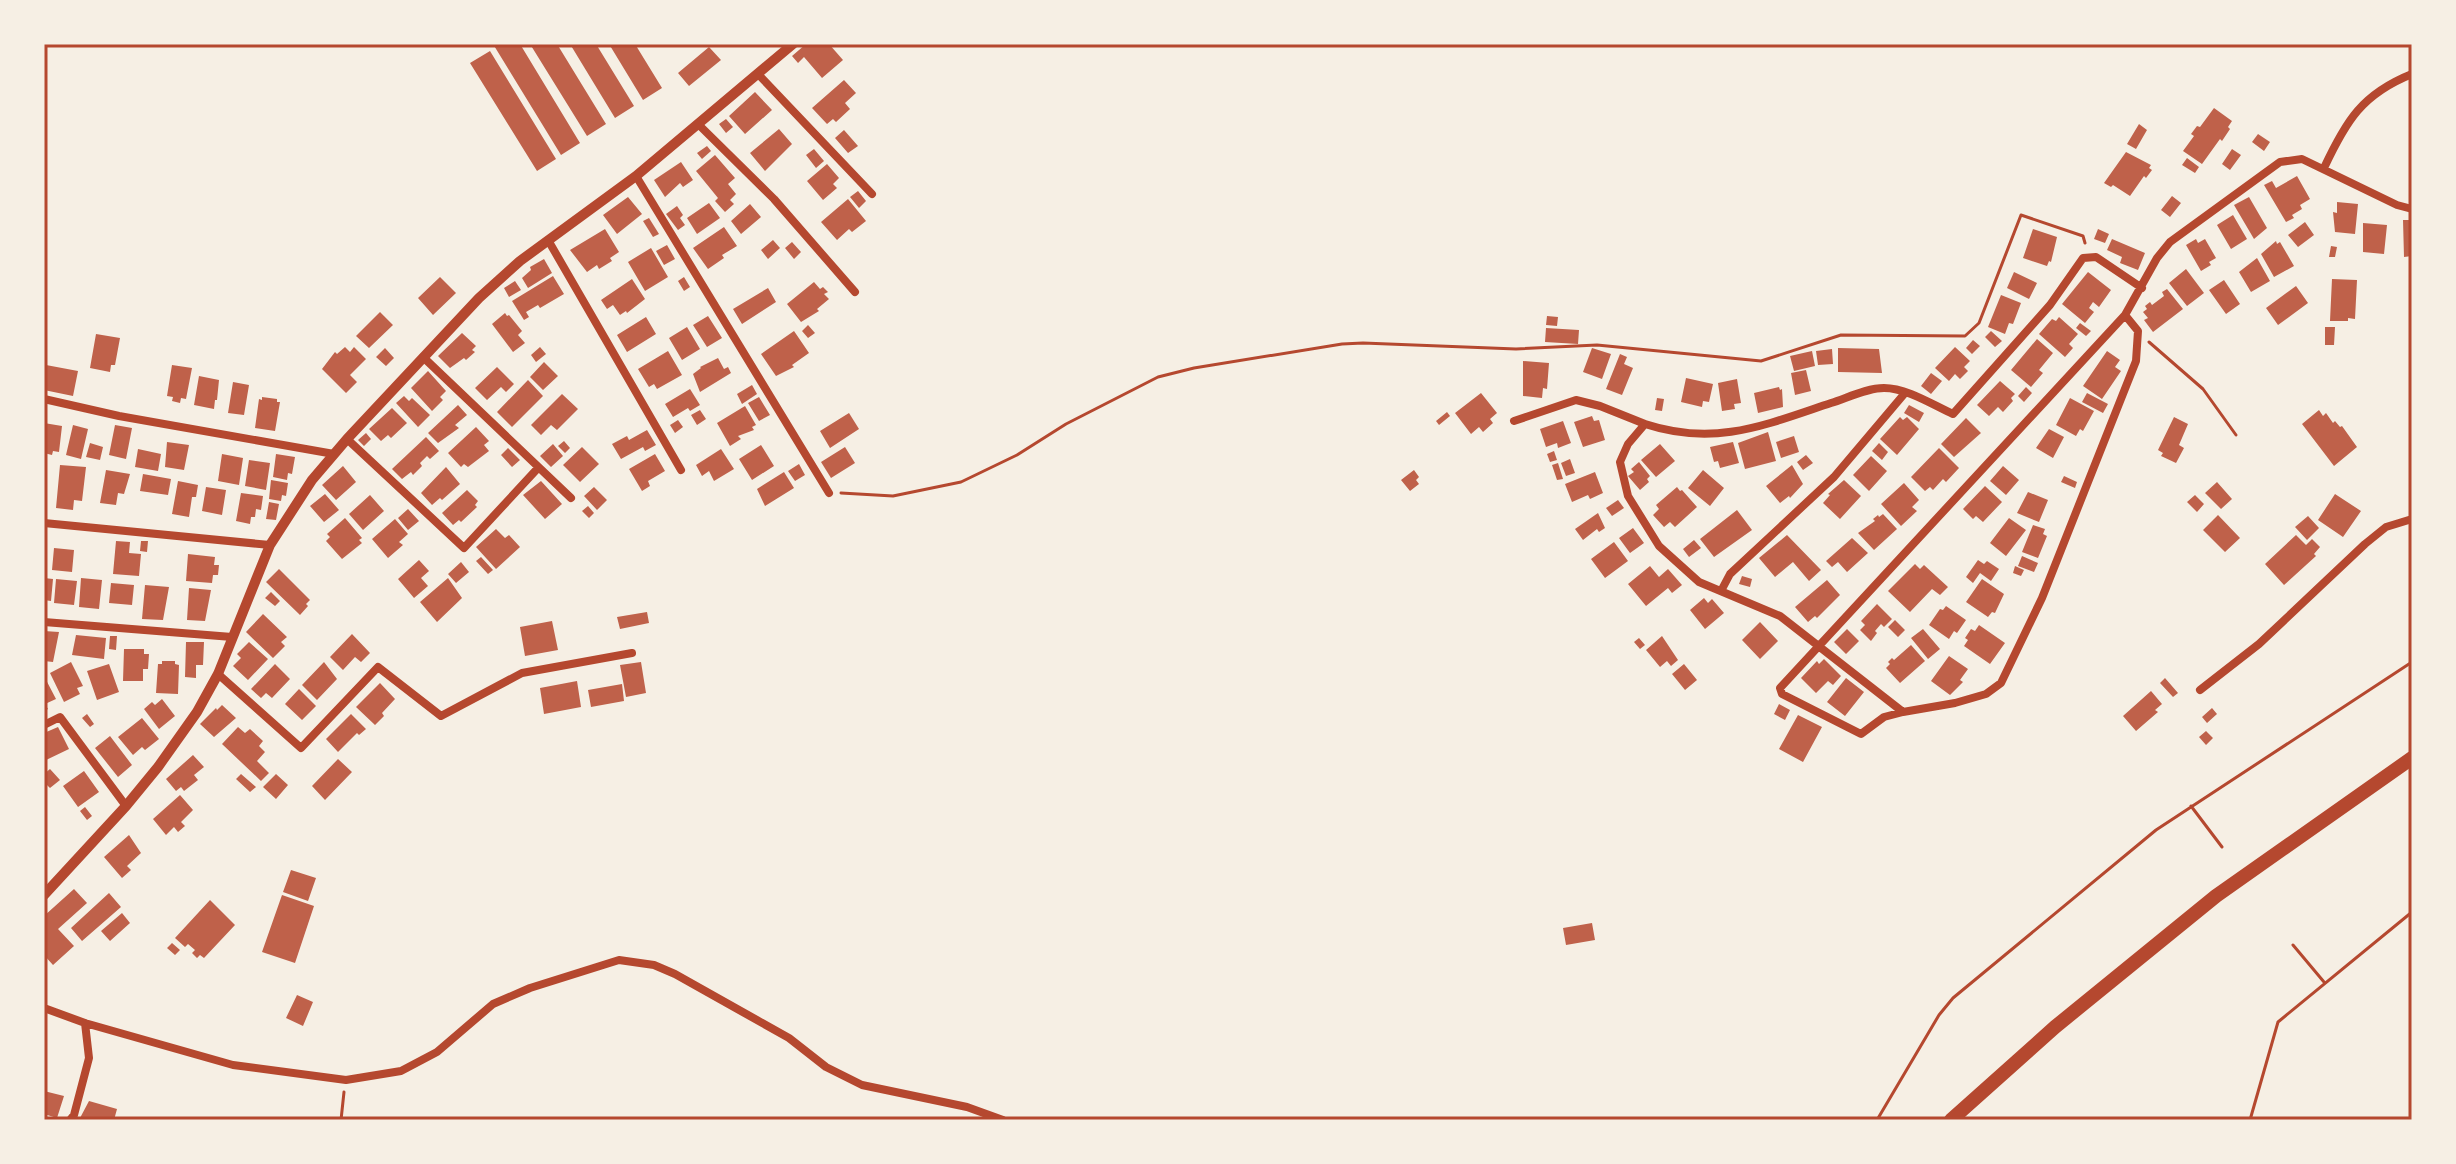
<svg xmlns="http://www.w3.org/2000/svg" width="2456" height="1164" font-family="Arial,sans-serif">
<rect width="100%" height="100%" fill="#f6efe4"/>
<path fill="#bf614a" d="M493,44H520L580,143L561,155Z
M530,44H557L606,124L587,136Z
M570,44H596L634,106L615,118Z
M609,44H635L662,88L643,100Z
M806,44H829L843,60L822,78L804,57L798,63L792,56Z
M709,47L721,60L689,86L678,73Z
M490,51L556,159L537,171L470,63Z
M844,80L856,93L845,103L850,109L836,122L833,119L827,124L812,108Z
M755,92L772,110L745,134L729,116Z
M2214,108L2232,121L2228,127L2230,129L2222,141L2220,139L2202,164L2183,151L2194,136L2191,134L2197,126L2200,127Z
M726,119L733,127L726,133L719,124Z
M2139,124L2147,130L2136,149L2127,144Z
M779,129L792,144L765,171L750,153Z
M844,130L858,146L848,153L835,138Z
M2258,134L2270,142L2264,151L2252,142Z
M707,146L711,151L702,159L697,153Z
M814,149L824,161L816,168L806,155Z
M2232,149L2241,155L2230,170L2222,164Z
M2126,152L2151,165L2149,168L2152,170L2146,178L2144,176L2130,196L2113,185L2111,187L2104,183Z
M715,155L735,178L728,184L736,194L730,200L734,204L725,212L715,201L718,198L696,171Z
M2187,158L2199,167L2195,173L2182,165Z
M681,162L693,180L683,187L680,183L665,197L654,180Z
M827,164L839,178L833,184L837,188L823,200L807,181Z
M2297,176L2310,199L2300,205L2302,209L2292,215L2294,218L2286,222L2264,185L2272,181L2276,188Z
M858,191L866,201L859,208L850,197Z
M2172,196L2181,203L2170,217L2161,210Z
M628,197L642,214L617,234L603,215Z
M2249,197L2267,228L2254,239L2234,205Z
M848,199L866,221L852,232L849,229L837,240L821,222Z
M2337,202L2358,204L2355,234L2335,232L2333,212L2337,213Z
M709,203L720,218L697,234L687,218Z
M750,204L761,217L741,234L731,221Z
M677,206L683,215L680,218L685,225L678,230L666,214Z
M2233,215L2247,239L2231,249L2217,225Z
M649,218L659,234L653,237L643,221Z
M2403,220H2412V256L2404,257Z
M2305,222L2314,235L2298,247L2288,235Z
M2363,223L2387,225L2384,254L2363,252Z
M724,227L737,246L722,255L724,258L708,269L693,248Z
M605,229L619,252L610,258L612,261L599,269L597,265L587,272L570,250Z
M2033,229L2057,237L2051,262L2049,261L2047,266L2023,258Z
M2098,229L2109,234L2105,243L2094,239Z
M2112,239L2145,253L2138,270L2120,263L2122,257L2107,250Z
M2196,239L2198,243L2205,239L2216,258L2209,262L2211,265L2201,271L2186,245Z
M773,240L780,248L768,259L761,250Z
M2276,241L2277,244L2280,242L2294,266L2274,277L2261,254Z
M792,242L801,252L794,259L785,248Z
M667,245L675,259L664,265L656,251Z
M2331,246L2337,247L2335,257H2329Z
M651,248L668,277L645,291L628,262Z
M2257,258L2270,281L2251,292L2239,272Z
M544,259L552,273L528,288L522,278L531,270L530,267Z
M2186,269L2204,293L2187,306L2169,283Z
M2014,272L2037,283L2029,299L2007,288Z
M2088,272L2111,290L2099,307L2093,302L2089,308L2094,312L2085,323L2062,304Z
M553,276L564,294L540,308L538,305L526,312L529,317L524,320L512,301Z
M440,277L456,293L433,315L418,298Z
M684,277L690,287L684,291L678,281Z
M632,279L645,299L627,313L626,311L620,315L613,305L607,309L601,300Z
M2332,279L2357,280L2355,319L2348,318V321H2330Z
M2224,280L2240,304L2226,314L2209,290Z
M515,281L521,290L509,297L504,288Z
M814,282L820,289L823,287L828,292L824,294L829,299L817,309L819,311L801,322L787,304Z
M2296,286L2308,303L2278,325L2266,308Z
M768,288L776,302L742,324L733,309Z
M2167,289L2183,309L2153,332L2144,320L2148,318L2143,312L2147,309L2145,306L2150,302L2152,305L2164,296L2162,292Z
M2001,295L2021,303L2013,324L2009,323L2005,334L1988,327Z
M380,312L393,325L369,348L356,336Z
M505,313L507,316L509,315L522,331L518,335L525,343L513,352L492,324Z
M708,316L722,338L707,347L693,325Z
M1547,316L1558,317L1557,326L1546,325Z
M646,317L656,334L627,352L617,335Z
M2059,317L2078,334L2069,344L2073,348L2065,357L2039,334L2052,319L2056,321Z
M2080,323L2091,331L2086,336L2076,328Z
M808,325L815,333L808,338L802,331Z
M687,327L700,349L682,360L669,338Z
M2325,327H2335L2334,345H2325Z
M1546,328L1579,330L1578,344L1545,342Z
M794,331L809,353L792,365L794,367L776,376L761,354Z
M1991,331L2002,341L1995,347L1985,337Z
M462,333L476,346L472,350L475,352L466,360L464,358L450,368L438,356Z
M96,334L120,338L115,365H111L110,372L90,368Z
M2037,339L2053,353L2039,370L2043,373L2031,387L2011,370Z
M1973,340L1980,346L1972,354L1966,348Z
M345,347L350,352L354,347L366,359L350,375L357,382L346,393L322,369L335,352L337,354Z
M540,347L546,354L536,362L531,355Z
M1955,347L1970,361L1964,367L1968,371L1960,379L1955,374L1949,381L1935,368Z
M385,348L394,358L386,366L376,357Z
M1592,348L1611,354L1602,379L1583,372Z
M1838,348L1879,349L1882,373L1838,372Z
M1832,349L1833,364L1818,365L1816,351Z
M668,351L682,375L657,389L654,384L649,387L638,369Z
M1812,351L1815,366L1794,371L1790,356Z
M2107,351L2120,360L2115,367L2121,371L2102,399L2083,386Z
M1620,354L1627,357L1624,364L1633,368L1622,395L1606,389Z
M718,358L724,369L728,367L731,373L700,392L693,374L701,368L700,367Z
M1523,361L1549,363L1547,389L1543,388L1542,398L1523,396Z
M544,362L558,376L543,390L530,377Z
M46,365L78,371L73,396L44,390Z
M172,365L192,368L186,399L181,398L180,403L172,401L173,397L167,396Z
M497,367L514,384L506,392L501,387L487,400L475,388Z
M1806,370L1811,391L1795,395L1791,373Z
M428,371L446,391L440,397L443,400L432,411L411,388Z
M1931,373L1942,381L1931,394L1921,386Z
M199,376L219,380L217,400H215L214,409L194,405Z
M1686,378L1713,384L1709,402L1703,401L1702,407L1681,402Z
M1737,379L1741,403L1734,404L1735,409L1722,411L1718,383Z
M528,380L543,396L512,427L497,412Z
M2000,381L2015,394L2011,398L2013,401L2003,412L1998,407L1989,416L1977,405Z
M233,382L249,385L244,415L228,413Z
M752,385L757,394L742,404L737,394Z
M1779,387L1780,390L1782,389L1783,407L1758,413L1754,393Z
M2026,387L2032,393L2024,402L2018,396Z
M690,389L700,405L690,411L688,408L673,417L665,404Z
M1481,393L1497,413L1490,419L1493,423L1483,432L1479,427L1471,434L1455,413Z
M2087,393L2108,404L2103,413L2082,402Z
M562,394L578,409L557,430L551,425L541,435L531,425Z
M404,396L409,401L412,398L430,415L418,427L396,403Z
M262,397L277,399V402H280L275,431L255,428L259,399L262,400Z
M759,397L770,415L759,421L748,403Z
M1657,398L1664,399L1662,411L1655,410Z
M2070,398L2094,411L2083,431L2080,429L2076,436L2056,425Z
M458,405L467,415L455,425L459,428L438,443L428,433Z
M1909,405L1924,413L1919,422L1904,413Z
M745,406L756,425L752,427L754,430L738,436L741,439L730,446L717,423Z
M392,408L407,423L391,438L388,435L381,441L369,429Z
M700,410L706,419L697,425L691,415Z
M2319,410L2323,416L2326,413L2333,423L2335,421L2340,427L2342,426L2357,447L2334,466L2302,424Z
M1447,412L1450,416L1439,425L1436,421Z
M849,413L859,429L830,448L820,431Z
M1592,416L1594,421L1599,420L1605,440L1583,447L1574,422Z
M1900,417L1903,420L1907,417L1919,429L1897,455L1880,439Z
M2174,417L2188,424L2179,445L2184,448L2176,463L2161,456L2163,453L2158,450Z
M1966,418L1981,433L1954,457L1941,444Z
M678,420L683,427L675,433L670,425Z
M1563,421L1571,443L1558,448L1557,443L1546,447L1540,429Z
M44,423L62,426L59,452L53,451L52,455L44,453Z
M73,425L88,429L81,459L66,455Z
M115,425L132,428L126,459L109,455Z
M476,427L489,441L484,445L489,451L468,467L464,464L461,467L448,453Z
M2049,429L2064,437L2053,458L2036,448Z
M647,430L656,445L645,451L643,447L621,459L612,444L627,436L629,440Z
M1768,432L1776,461L1745,469L1738,443Z
M366,433L371,439L364,446L358,440Z
M1794,436L1799,452L1781,458L1776,442Z
M426,437L439,451L430,459L427,456L420,463L422,466L413,475L411,472L402,479L392,469Z
M564,441L570,448L565,453L558,446Z
M167,442L189,445L184,470L165,467Z
M1733,442L1739,463L1720,468L1718,461L1714,462L1710,447Z
M90,443L103,447L100,460L86,457Z
M1879,443L1888,452L1882,460L1872,451Z
M553,444L563,456L551,467L540,456Z
M1660,444L1675,461L1656,477L1641,460Z
M761,445L774,466L752,480L739,459Z
M582,447L599,464L580,482L563,465Z
M845,447L855,463L831,478L821,462Z
M508,448L520,460L512,467L501,455Z
M1939,448L1959,468L1946,482L1943,479L1933,490L1930,487L1925,491L1911,477Z
M138,449L161,454L158,471L135,467Z
M721,449L734,469L714,481L709,471L702,476L696,465Z
M1554,451L1557,460L1550,462L1547,454Z
M222,454L243,458L239,485L218,481Z
M276,454L295,457L292,474L288,473L287,480L273,477Z
M655,454L665,471L648,481L650,486L642,491L629,469Z
M1806,455L1813,463L1803,470L1797,462Z
M1871,456L1887,471L1869,491L1853,475Z
M1570,459L1575,473L1566,476L1561,463Z
M249,460L270,463L266,490L245,486Z
M1639,462L1650,476L1647,479L1649,482L1640,490L1628,476L1634,472L1631,469Z
M1558,463L1563,479L1557,480L1552,465Z
M799,464L805,475L795,481L788,471Z
M60,465L86,467L82,501L74,500L73,510L56,508Z
M1792,465L1803,484L1790,498L1789,496L1780,503L1766,486Z
M343,466L356,482L336,500L322,485Z
M2003,466L2019,480L2006,495L1990,481Z
M446,467L460,484L442,500L440,498L432,505L421,493Z
M106,470L130,474L124,494L118,493L116,505L100,503Z
M1414,470L1419,477L1416,480L1419,484L1410,491L1401,480Z
M1703,470L1724,488L1710,506L1688,488Z
M784,472L794,488L765,506L757,489Z
M1595,472L1603,493L1590,499L1588,495L1572,502L1565,484Z
M143,474L171,479L168,495L140,491Z
M2064,476L2077,482L2075,488L2061,482Z
M271,480L288,483L286,496L282,495L281,501L269,499Z
M1844,480L1861,496L1840,519L1823,503L1830,495L1828,494Z
M178,481L198,485L196,497H192L189,517L172,514Z
M541,481L562,504L545,519L523,495Z
M2217,482L2232,499L2221,509L2205,493Z
M1904,483L1919,500L1912,507L1917,511L1901,526L1881,504Z
M1985,486L2002,502L1983,522L1976,516L1973,519L1963,509Z
M206,487L226,490L222,515L202,511Z
M594,487L607,500L597,510L584,496Z
M1677,487L1680,491L1682,490L1697,507L1675,527L1670,522L1664,527L1653,515L1659,509L1656,505Z
M467,490L478,501L475,505L477,507L461,522L459,520L453,525L442,513Z
M2028,492L2048,500L2039,522L2017,513Z
M241,493L263,496L261,510L256,509L255,517H251L250,524L236,521Z
M325,494L339,510L324,522L310,506Z
M2335,494L2361,511L2343,537L2318,520Z
M370,495L384,511L363,530L349,514Z
M2195,495L2204,504L2197,512L2187,502Z
M1618,500L1624,508L1612,516L1606,508Z
M269,502L279,504L276,520L266,519Z
M588,506L594,513L589,518L582,511Z
M408,509L419,521L408,530L398,518Z
M1737,510L1752,530L1714,557L1700,539Z
M1598,513L1605,528L1599,532L1597,529L1583,540L1575,529Z
M1883,514L1897,529L1874,550L1858,533L1875,521L1873,519L1878,515L1879,517Z
M2218,515L2240,538L2225,552L2203,530Z
M2308,516L2319,528L2307,540L2295,527Z
M345,518L362,538L359,540L362,543L342,559L326,541L330,537L327,534Z
M2009,518L2026,530L2006,556L1990,543Z
M395,519L408,534L399,542L403,545L388,558L372,539Z
M2033,525L2045,529L2043,534L2047,536L2038,558L2022,552Z
M1633,528L1644,543L1630,553L1619,538Z
M496,529L505,538L509,535L520,547L496,569L476,547Z
M1787,535L1821,570L1809,581L1793,562L1775,577L1759,558Z
M2296,535L2306,545L2312,539L2320,547L2314,554L2316,556L2284,585L2265,564Z
M1852,538L1868,553L1847,572L1838,562L1832,567L1826,561Z
M1694,540L1701,548L1689,557L1683,549Z
M116,541L130,542L129,553L141,554L139,576L113,574Z
M141,541H148L147,552L140,551Z
M1614,542L1628,561L1605,578L1591,559Z
M54,548L74,550L72,572L52,570Z
M188,554L215,557L214,565H219L218,575H213L212,583L186,581Z
M2022,556L2038,563L2034,572L2018,566Z
M481,557L493,570L488,574L476,561Z
M419,560L429,571L421,578L428,586L414,598L398,579Z
M1978,560L1984,564L1987,561L1999,569L1991,581L1980,573L1973,583L1966,577Z
M461,562L469,572L456,583L448,574Z
M1915,564L1920,569L1924,565L1948,587L1940,595L1932,589L1910,612L1888,591Z
M1650,566L1659,577L1668,569L1682,585L1672,593L1668,588L1646,606L1628,584Z
M2015,566L2024,570L2021,576L2013,573Z
M279,569L310,600L306,604L308,606L300,615L266,582Z
M1742,576L1752,579L1750,587L1739,584Z
M44,578L53,579L51,601L44,600Z
M81,578L102,580L99,609L79,607Z
M448,578L462,598L437,622L420,602Z
M56,579L77,581L74,605L54,603Z
M1982,579L2004,594L1995,613L1992,612L1988,617L1966,602Z
M1827,580L1840,595L1817,618L1815,616L1808,622L1795,607Z
M111,583L134,585L132,605L109,603Z
M145,585L169,587L163,620L142,619Z
M189,588L211,590L205,621L187,620Z
M271,592L280,601L275,606L265,598Z
M1704,598L1708,603L1712,599L1724,613L1705,629L1690,610Z
M1877,604L1892,619L1884,627L1881,624L1875,631L1877,633L1871,641L1860,630L1865,625L1861,621Z
M1946,606L1966,620L1957,633L1954,631L1949,639L1929,625L1940,609L1943,610Z
M647,612L649,623L620,629L617,617Z
M263,614L287,637L281,642L285,646L273,658L246,632Z
M1895,620L1905,630L1898,637L1888,627Z
M552,621L558,650L525,656L520,627Z
M1760,622L1778,641L1760,659L1742,640Z
M1979,625L2005,643L1990,664L1964,646L1968,640L1965,638L1971,629L1975,631Z
M1847,629L1859,641L1846,654L1834,642Z
M1923,629L1940,649L1928,659L1911,638Z
M44,631L59,632L53,662L44,661Z
M352,634L370,653L361,662L355,657L343,670L330,657Z
M76,635L106,638L104,659L72,655Z
M110,636H117L116,650L109,649Z
M1662,636L1678,660L1671,666L1667,661L1660,667L1646,650Z
M1639,638L1645,645L1640,649L1634,642Z
M186,642H204L203,665H196V678L185,677Z
M249,642L268,659L248,680L233,666L241,658L237,654Z
M1911,645L1925,661L1900,683L1886,668L1890,664L1888,662L1892,658L1894,660Z
M124,649H144V654H149L148,669H143V681H123Z
M1949,656L1968,669L1960,680L1963,682L1950,695L1931,681Z
M1824,659L1841,676L1833,685L1828,681L1816,693L1801,678L1817,661L1819,664Z
M162,661H175V664L179,665L178,694L156,693L158,664H162Z
M71,662L83,686L77,688L80,694L64,702L50,673Z
M324,662L337,679L317,700L302,685Z
M641,662L646,693L626,697L620,665Z
M109,664L119,692L97,700L87,671Z
M275,664L290,679L272,698L266,693L261,698L251,689Z
M1684,664L1697,680L1685,690L1672,674Z
M44,676L56,699L45,704L48,709L44,711Z
M1846,678L1864,692L1845,716L1827,702Z
M2165,678L2178,693L2173,697L2160,683Z
M577,681L581,707L544,714L540,688Z
M380,683L395,699L382,713L384,716L375,725L356,707Z
M622,684L624,701L591,707L588,690Z
M299,689L316,706L302,720L285,704Z
M2151,691L2162,704L2155,710L2158,712L2136,731L2123,716Z
M162,699L175,716L159,729L144,709L152,702L155,705Z
M1779,704L1790,710L1785,720L1774,714Z
M222,705L236,718L214,737L200,724L216,708L217,710Z
M2212,708L2217,714L2207,723L2202,717Z
M87,714L94,724L90,727L82,718Z
M351,714L366,729L359,735L357,733L338,752L326,739Z
M1798,715L1822,727L1803,762L1779,749Z
M142,718L159,739L145,750L142,747L133,755L118,737Z
M58,727L69,749L44,761V733Z
M238,727L245,733L250,729L263,741L259,746L265,752L257,761L269,773L261,781L222,744Z
M2206,731L2213,738L2206,745L2199,737Z
M110,736L132,765L118,777L95,748Z
M193,755L204,767L194,775L198,780L184,791L181,787L176,791L166,779Z
M338,759L352,772L325,800L312,786Z
M50,769L60,780L50,788L44,782V774Z
M84,771L99,792L78,807L63,786Z
M241,774L256,787L250,792L236,779Z
M276,774L288,785L276,799L263,787Z
M180,795L193,810L181,822L185,826L178,832L174,827L166,835L153,819Z
M85,807L92,816L87,820L80,811Z
M129,835L141,853L127,866L131,870L122,878L104,857Z
M291,870L316,878L308,901L283,892Z
M74,889L87,903L58,929L74,946L53,965L44,955V916Z
M109,893L121,907L82,941L71,928Z
M282,895L314,906L295,963L262,952Z
M210,900L235,925L204,958L200,955L197,958L192,953L195,950L188,944L185,947L175,938Z
M122,913L130,923L110,941L101,931Z
M1592,923L1595,940L1566,945L1563,928Z
M172,943L180,950L175,955L167,948Z
M297,995L313,1002L303,1026L286,1018Z
M44,1091L64,1096L57,1118L44,1114Z
M89,1101L117,1109L114,1120L80,1118Z"/>
<g fill="none" stroke-linecap="round" stroke-linejoin="round">
<path stroke="#b5482f" stroke-width="3" d="M2149,342L2203,389L2236,435
M841,493L893,496L961,482L1017,455L1066,424L1158,377L1194,368L1342,344L1363,343L1516,349L1597,345L1761,361L1841,335L1965,336L1979,323L2021,215L2083,236L2085,243
M2191,806L2222,847
M2293,945L2324,982
M341,1120L344,1092
M1877,1120L1939,1015L1953,998L2156,830L2412,662
M2250,1120L2278,1022L2412,912"/>
<path stroke="#b5482f" stroke-width="8" d="M758,74L872,194
M699,125L774,199L855,292
M2324,168C2346,121 2362,94 2412,74
M636,176L829,493
M548,240L681,470
M2125,315L2138,331L2136,361L2042,598L2001,683L1986,694L1955,703L1903,712L1780,616L1699,582L1659,546L1628,496L1620,462L1628,444L1645,424C1715,447 1765,425 1831,403C1847,398 1867,388 1884,388C1907,388 1933,405 1953,414L2050,305L2083,258L2096,257L2142,288
M423,357L571,498
M44,399L119,416L334,454
M1514,421L1576,400L1600,406L1645,424
M347,439L464,548L538,468
M44,523L270,545
M1721,591L1730,574L1834,477L1905,393
M44,622L232,637
M218,674L301,748L378,667L441,716L522,673L632,653
M2200,690L2259,644L2365,544L2386,527L2412,519
M1903,712L1884,717L1861,734L1782,694L1780,688L2125,315L2157,258L2170,242L2280,162L2302,159L2397,205L2412,209
M44,725L60,717L126,806
M44,1008L85,1023L233,1065L346,1080L401,1071L437,1052L493,1004L530,988L619,960L654,965L675,974L789,1038L826,1067L862,1085L967,1107L1003,1120
M70,1120L74,1115L89,1058L85,1023"/>
<path stroke="#b5482f" stroke-width="10" d="M44,895L126,806L158,767L197,712L218,674L270,545L312,480L347,439L479,298L520,261L636,176L793,44"/>
<path stroke="#b5482f" stroke-width="14" d="M1951,1120L2055,1027L2216,896L2412,758"/>
</g>
<rect width="2456" height="1164" fill="none" stroke="#f6efe4" stroke-width="92"/>
<rect x="46" y="46" width="2364" height="1072" fill="none" stroke="#b5482f" stroke-width="3"/>
</svg>
